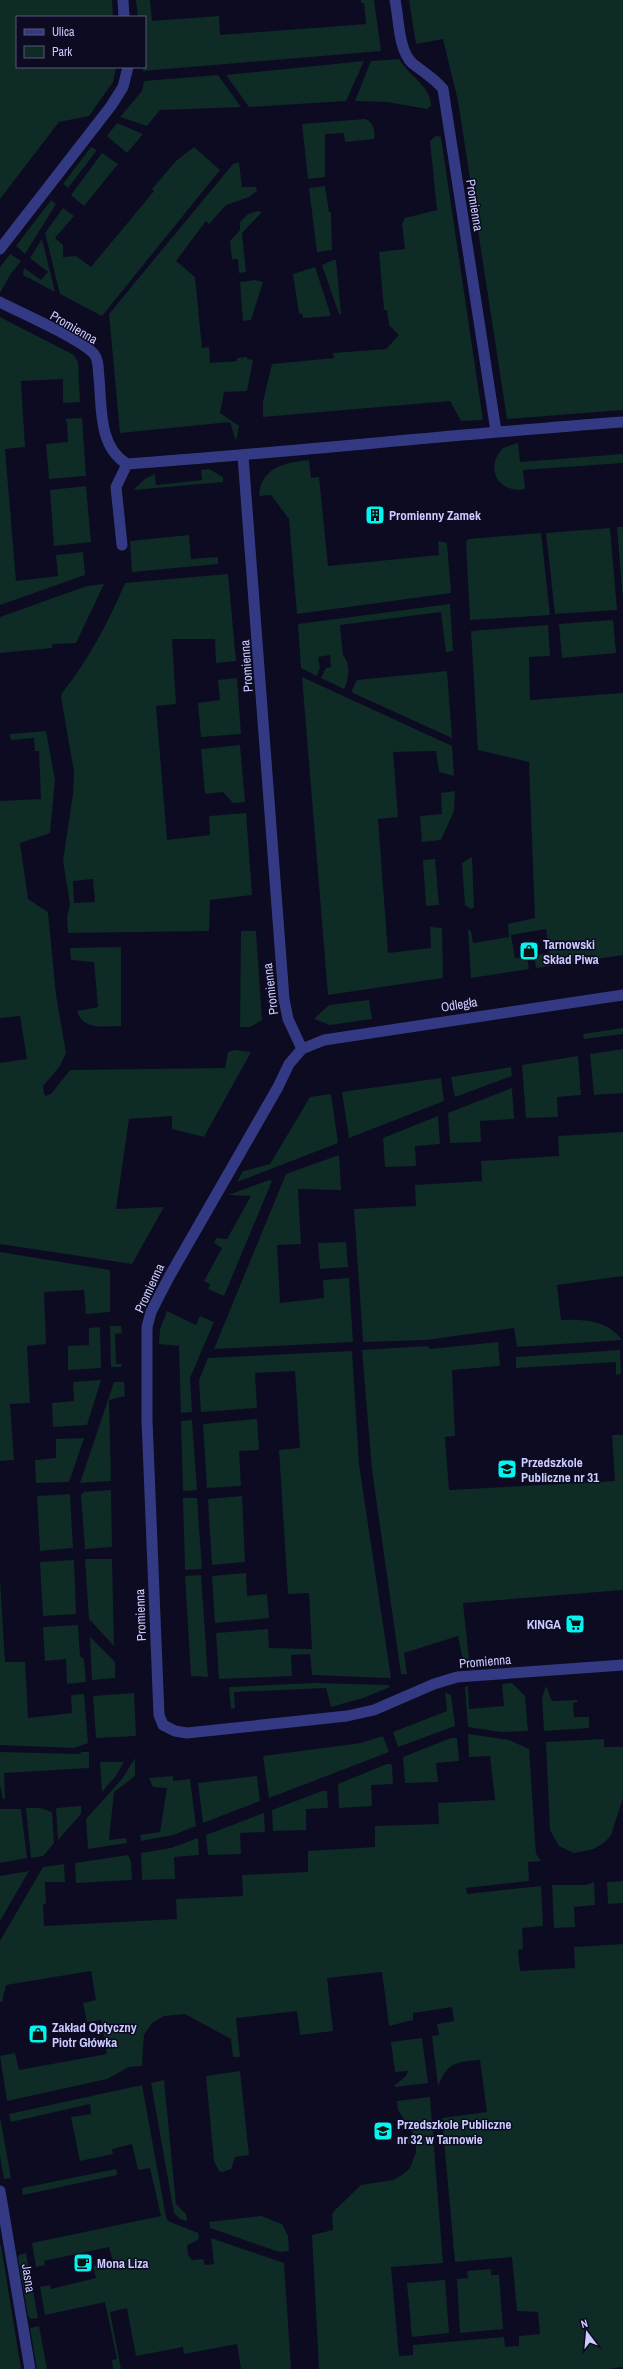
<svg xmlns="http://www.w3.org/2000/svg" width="623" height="2369" font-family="'Archivo Narrow',sans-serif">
<rect width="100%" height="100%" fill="#0c0b21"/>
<path fill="#0e2b26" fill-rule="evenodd" d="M0,0H112L113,17H17V67H116L113,82L89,116L59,122L0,199Z
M136,0H150L152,21L219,16L220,35L366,24L364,3H361V0H374L381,51L143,71L145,17H138Z
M409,0H623V410L507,419L458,101L443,39L416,44Z
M399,59C407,74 432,87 431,106L427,109L387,102L355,101L371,61Z
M364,61L346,101L249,107L226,75Z
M218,75L241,107L160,110L147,126L120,117L142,91L144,81Z
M365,119C373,122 376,130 374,139L345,142L344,133L325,134V177L308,179L302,124Z
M117,123L143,134L127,153L107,136Z
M436,136L441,137L483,420L461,421L450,401L263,417V402L272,364L334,358L333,353L386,349L399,335L389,325L387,310H384L379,252L405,249L402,224L405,218L437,210L430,141Z
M91,147L97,150L68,188L63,184Z
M194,147L220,170L102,316L60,294L45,233L63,208L74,216L55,238L63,245V257L76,256L91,267L154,191L152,189L176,161Z
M102,153L118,164L84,206L71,195Z
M239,162L242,187H256L257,191L249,197L226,205L209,224L206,221L176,261L195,277L202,348L209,347L210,363L237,361V358L247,357V359L253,360L247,391L224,392L220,413L239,426L236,441L230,422L120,433L109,314L233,164Z
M325,186L329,212H331L332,250L317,252L309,188Z
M51,200L56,204L25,254L16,246Z
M257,211L262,212L242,233L246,272L239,273L238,259H232L230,241L240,230V222L248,214Z
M42,239L55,292L23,275L24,268L41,280L48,272L30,258Z
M10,254L21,261L10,275L0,293V267Z
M333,260H336L341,314H339L322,265Z
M315,267L331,316L303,318L302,313L299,314L293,274Z
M255,280L263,282L251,320L243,321L240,282Z
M0,317L74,355L78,362L80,402L63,403V379L21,381L25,447L5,449L16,581L58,576L56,555L83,552L85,575L0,605Z
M82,418L86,476L49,479L46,444L68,442L67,422L65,419Z
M518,443L520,462L623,454V463L523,470L525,489C498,494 484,468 503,448Z
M309,460L311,478L319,477L328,566L439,555L438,541L447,543L451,593L297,614L289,519L271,495L259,496C261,467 284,463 309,460Z
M209,469L223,477V482L133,490L145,479L155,474L156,485L202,480L201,470Z
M86,486L91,542L54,546L50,490Z
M617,527H623V601Z
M610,528L617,610L555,614L546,533Z
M541,533L550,615L470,620L466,541L469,539Z
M189,535L191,559L218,557V564L132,572L130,541Z
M228,574L236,661L216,663L215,639H172L176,704L156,706L167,840L210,835L209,816L246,813L252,895L210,900L209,931L68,933L67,917L70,904L63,861L73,794L74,772L61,697L62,693C89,659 108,623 125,583ZM93,879L95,902L74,903L73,881Z
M104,584L76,643L52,644V648L0,653V617L87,586Z
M450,604L453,651L446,652L441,612L340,625L343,655C351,664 349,679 344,689L321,678L326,668L331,667L330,655L318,657L320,667L317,676L301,668L298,624Z
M613,620L616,653L562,658L559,624Z
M548,625L550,656L529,657L530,700L623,693V955L536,968L534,955L549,953L546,929L511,935L515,958L527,957L529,969L471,978L468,929L471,931L473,943L509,937L508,924L535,918L529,762L478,750L471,631Z
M447,671L452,738L353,693L352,690L357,680Z
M302,677L452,746L454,776L439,772L436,751L393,752L398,817L378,819L388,953L431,948L430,927L442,928L443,978L328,995Z
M237,678L241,734L201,737L198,703L220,700L218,680Z
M46,731L55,780L50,833L20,843L28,899L48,912L56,995L66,1053L60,1066L43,1086L44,1094L46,1096L51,1094L70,1070L225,1068L228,1052L235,1050L251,1052L204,1137L172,1129V1116L129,1119L116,1209L164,1207L132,1264L0,1244V1063L27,1059L20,1016L0,1018V801L41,799L39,751H35L34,738L11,740L10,734Z
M240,745L245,802L233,803L223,792L205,794L201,749Z
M455,791L454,811L441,840L422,842L420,816L442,814L441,793Z
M472,857L474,907L471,909L465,905L462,863Z
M435,859L439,905L426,906L423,860Z
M241,931H256L262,1020L250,1027H240Z
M121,947V1026C104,1026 83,1031 77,1011L98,1007L94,962L71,960L70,948Z
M369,1000L372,1019L330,1025L314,1019L329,1005Z
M623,1028V1034L584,1039L583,1034Z
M623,1049V1093L594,1095L590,1054Z
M578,1056L581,1095L557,1097L558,1117L526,1118L522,1065Z
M511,1067L512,1076L455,1097L451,1077Z
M441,1078L444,1101L349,1138L342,1092Z
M512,1088L514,1119L480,1121L481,1142L450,1143L448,1113Z
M331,1094L338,1143L237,1182L243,1171L270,1164L310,1097Z
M438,1116L440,1144L415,1146L416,1166L385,1167L383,1138Z
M623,1132V1276L557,1285L561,1320C583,1319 608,1320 622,1340L517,1347L514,1328L426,1340L363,1342L354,1209L416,1206L415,1185L482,1181L481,1161L559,1156L558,1136Z
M339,1155L341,1190L298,1189L301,1244L277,1245L280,1303L324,1298L323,1280L349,1278L353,1342L214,1349L286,1174Z
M269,1180L272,1181L224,1296L208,1289L210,1284L204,1281L222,1248L214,1243L216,1238L227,1239L251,1196L228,1195Z
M346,1242L348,1267L320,1269L318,1243Z
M0,1252L110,1270V1312L86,1314L84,1290L44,1292L46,1344L27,1346L30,1403L10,1404L14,1460L0,1461Z
M167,1311L196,1325L200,1316L214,1322L190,1378L192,1412L181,1413L179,1346L159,1344L160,1329Z
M110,1326H121L122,1333L115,1334L116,1364H122L121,1367H111Z
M100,1327L101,1368L68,1370V1346L89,1345V1328Z
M498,1342L500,1366L452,1370L455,1436L445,1437L449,1490L615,1481L612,1435H623V1590L463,1603L469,1659L463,1661L458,1636L404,1653L407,1674H401L372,1470L362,1350L428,1346L430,1349Z
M620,1350L621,1374L616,1375V1362L516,1368V1357Z
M352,1351L359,1464L391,1678L312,1675L310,1654L291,1655L292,1676L219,1679L216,1633L268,1629L269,1648L312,1649L309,1593L288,1594L279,1450L300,1448L295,1371L255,1373L257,1408L201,1412L199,1380L208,1358Z
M101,1380L87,1425L53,1427L52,1403L74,1401L73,1382Z
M114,1382H124L125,1396L109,1400L111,1481L80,1483Z
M257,1419L259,1450L239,1451L241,1486L207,1488L203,1424Z
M192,1420L197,1490L183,1491L181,1421Z
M84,1438L69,1482L36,1483L35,1460L56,1458V1439Z
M111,1490L112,1547L85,1549L81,1495L84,1492Z
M70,1494L73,1548L40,1551L37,1496Z
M242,1496L245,1562L212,1565L208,1499Z
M183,1498H197L202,1569L185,1570Z
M85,1559H112L114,1646L89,1619Z
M74,1560L76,1614L43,1616L40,1562Z
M246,1573L247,1596L267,1594L269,1618L215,1623L212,1576Z
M201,1575L208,1677L191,1676L185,1576Z
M0,1580L5,1662H25L28,1718L72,1713L71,1695L84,1694L88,1743L74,1748L0,1745Z
M78,1625L80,1656L84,1659L86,1682L67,1684L66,1659L45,1661L43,1627Z
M90,1637L115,1662V1678L92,1680Z
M315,1683L388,1685L390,1687L363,1698L331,1707L326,1688L234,1692L235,1708L231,1709L229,1687Z
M512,1683L525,1696L528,1731L501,1732L468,1727L465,1687L468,1686L469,1709L504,1706L502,1684Z
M546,1686L552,1701L577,1700L578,1702L573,1703L574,1717H589V1728L544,1731L542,1698Z
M445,1692L451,1695L455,1726L398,1747L393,1732L447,1711Z
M134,1693L136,1736L96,1738L93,1696Z
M468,1734L509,1740L529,1749L536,1854L541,1861L528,1862L529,1881L466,1888L467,1894L541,1886L543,1926L522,1928L523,1949L518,1950L520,1971L575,1968L574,1947L623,1944V2367L608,2369H319L312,2235L333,2230L332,2214L335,2210L361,2185L393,2180L402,2175L410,2168L416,2152V2143L408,2144L407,2137L414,2135L398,2110L397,2101L430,2097L443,2263L391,2267L399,2356L413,2355V2345L504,2337L505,2347L519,2346V2336L540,2334L538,2312L517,2311L512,2257L455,2262L442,2118L487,2112L480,2060C456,2062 448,2062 438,2086L432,2036L439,2035L437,2024L454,2021L452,2007L413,2013V2020L389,2026L382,1972L327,1978L333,2031L300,2035L297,2011L236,2018L240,2057H233L231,2039L185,2014L164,2016L152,2023L144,2035L142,2066L129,2067L107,2079L7,2101L0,2056L15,2053L19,2070L107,2054L101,2020L87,2022L83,2003L96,2000L91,1971L6,1985L2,2002H0V1941L43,1867L64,1864L65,1882H45L46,1904H43L44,1926L177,1919L176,1899L243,1896L242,1875L308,1872V1851L375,1847V1826L439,1824L438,1803L495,1800L490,1756L469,1757Z
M383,1736L389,1752L269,1798L263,1756L361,1743Z
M451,1738H457L459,1761L436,1763L438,1782L405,1783L403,1757Z
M604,1739V1747H623V1798L611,1835L605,1842L594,1849L574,1853L559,1846L550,1830L546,1742Z
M0,1752L80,1754L81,1752H89V1768L4,1773L5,1799H3L0,1785Z
M135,1758V1776L114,1792L109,1840L126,1838L127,1843L88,1849L86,1819L122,1779Z
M100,1762H124L115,1777L102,1792Z
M387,1764H391L392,1766L393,1784L371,1785L372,1806L339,1808L338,1784Z
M173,1776V1781L190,1779L196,1826L173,1835L141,1841L140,1835L160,1832L167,1788L153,1787L149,1778Z
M257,1776L260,1801L203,1823L198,1783Z
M322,1791H327L328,1808L306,1809V1830L273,1831L272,1810Z
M81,1806V1814L58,1840L56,1808Z
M26,1808H40L52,1812L54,1843L43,1856L31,1858Z
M0,1809H21L27,1858L0,1863Z
M264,1813L265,1832L240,1833L241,1854L208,1855L206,1835Z
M198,1838L199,1855L174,1857L175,1879L142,1880L141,1853L171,1848Z
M128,1855L131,1862L132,1880L76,1883L75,1863Z
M29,1871L0,1921V1876Z
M623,1881V1903L608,1904L607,1882Z
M594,1882L595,1905L574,1907L575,1927L554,1928L552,1885H586Z
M422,2038L428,2083L395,2087V2085L406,2076L408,2071L395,2072L391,2042Z
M240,2071L249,2155L235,2157L231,2169L222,2172L219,2171L214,2161L206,2076Z
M164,2080L176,2204L186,2214L187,2221L180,2219L174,2213L151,2083Z
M142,2085L166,2217L168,2221L198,2233L199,2236L198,2240L187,2245L188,2255L192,2260L203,2259L205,2265L214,2264L211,2238L284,2263L291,2369H241L237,2344L184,2354L183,2347L136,2356L127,2308L110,2312L121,2369H113L112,2360L117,2359L105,2302L45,2315L40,2287L50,2285L51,2289L96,2278L93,2266L113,2262L109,2247L44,2261L45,2265L36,2267L32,2243L161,2216L150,2168L138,2170L132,2144L112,2149L113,2154L80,2161L71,2117L91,2114L90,2104L11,2122L9,2114Z
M0,2117L11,2178L4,2179L0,2156Z
M116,2169L117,2175L23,2195L22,2188Z
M261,2216L282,2224L288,2236L289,2251L279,2252L210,2228L209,2222Z
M0,2245H1L21,2369H0Z
M26,2253L38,2318L31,2319L28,2316L18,2258L19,2255Z
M491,2269V2275H499L503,2329L460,2333L457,2279L468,2278L467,2271Z
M445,2280L449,2333L412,2337L407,2283Z
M39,2326L47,2369H37L30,2328Z"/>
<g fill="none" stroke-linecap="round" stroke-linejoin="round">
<path stroke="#333a83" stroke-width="11" d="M0,2191L30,2369"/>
<path stroke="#333a83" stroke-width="11" d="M123,0L124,17
M395,0C399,18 398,49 412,63C423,72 434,78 443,89L496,431
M0,249L111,106L123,87L128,67
M0,302C21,313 81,339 94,354C99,360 98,370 99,378C102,408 98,446 127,464C292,452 457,434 623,422
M243,456L284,999L288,1019L302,1049L289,1064L278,1087L169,1277L151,1312L147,1327V1420L159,1715L163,1725L175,1731L187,1733L347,1716L374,1710L434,1684L457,1677L623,1665
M122,545L116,487L127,464
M302,1049L324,1040L623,995"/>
</g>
<defs>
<g id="building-square" transform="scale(1)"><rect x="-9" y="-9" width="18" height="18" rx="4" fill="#00f6ef" stroke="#0c0b21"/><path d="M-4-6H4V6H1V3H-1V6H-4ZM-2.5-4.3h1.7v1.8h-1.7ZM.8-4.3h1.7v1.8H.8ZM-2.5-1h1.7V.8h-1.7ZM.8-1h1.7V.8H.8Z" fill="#111"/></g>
<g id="shop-square" transform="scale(1)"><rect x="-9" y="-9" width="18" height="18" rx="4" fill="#00f6ef" stroke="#0c0b21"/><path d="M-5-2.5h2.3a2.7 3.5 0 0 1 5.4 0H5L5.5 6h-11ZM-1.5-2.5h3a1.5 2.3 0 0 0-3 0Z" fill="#111"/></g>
<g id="school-square" transform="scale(1)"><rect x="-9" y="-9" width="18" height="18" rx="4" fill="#00f6ef" stroke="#0c0b21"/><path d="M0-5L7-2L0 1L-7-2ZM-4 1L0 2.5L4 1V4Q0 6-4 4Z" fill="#111"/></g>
<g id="supermarket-square" transform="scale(1)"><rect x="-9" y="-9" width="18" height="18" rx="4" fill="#00f6ef" stroke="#0c0b21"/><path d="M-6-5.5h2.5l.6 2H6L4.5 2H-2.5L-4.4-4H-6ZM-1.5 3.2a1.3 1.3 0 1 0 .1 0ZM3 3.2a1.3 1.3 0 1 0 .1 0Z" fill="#111"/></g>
<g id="cafe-square" transform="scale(1)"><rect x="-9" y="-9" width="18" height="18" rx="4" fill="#00f6ef" stroke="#0c0b21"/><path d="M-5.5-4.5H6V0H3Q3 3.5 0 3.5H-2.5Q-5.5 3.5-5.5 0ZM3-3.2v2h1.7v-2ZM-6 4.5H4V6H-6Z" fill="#111"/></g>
</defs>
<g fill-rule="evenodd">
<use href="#building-square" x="375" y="515"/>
<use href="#shop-square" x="529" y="951"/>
<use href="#school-square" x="507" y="1469"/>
<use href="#supermarket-square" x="575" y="1624"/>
<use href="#shop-square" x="38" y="2034"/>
<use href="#school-square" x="383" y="2131"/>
<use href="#cafe-square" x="83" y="2263"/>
</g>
<g text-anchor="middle" stroke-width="3" stroke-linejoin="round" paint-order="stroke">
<g font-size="13" fill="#cbcbff" stroke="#0c0b21">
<text transform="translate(475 205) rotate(81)" y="5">Promienna</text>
<text transform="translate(74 327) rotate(30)" y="5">Promienna</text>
<text transform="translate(246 666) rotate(-94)" y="5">Promienna</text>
<text transform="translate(270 989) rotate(-97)" y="5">Promienna</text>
<text transform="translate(459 1004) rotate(-9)" y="5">Odległa</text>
<text transform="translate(149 1288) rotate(-65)" y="5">Promienna</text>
<text transform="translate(140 1615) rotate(-92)" y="5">Promienna</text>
<text transform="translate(485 1661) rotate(-5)" y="5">Promienna</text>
<text transform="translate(29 2278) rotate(81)" y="5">Jasna</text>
</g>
<g font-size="13" font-weight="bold" fill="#cbcbff" stroke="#0c0b21" text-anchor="start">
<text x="389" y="520">Promienny Zamek</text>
<text x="543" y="949">Tarnowski<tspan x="543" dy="15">Skład Piwa</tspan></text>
<text x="521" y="1467">Przedszkole<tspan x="521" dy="15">Publiczne nr 31</tspan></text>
<text x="561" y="1629" text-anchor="end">KINGA</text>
<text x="52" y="2032">Zakład Optyczny<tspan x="52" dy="15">Piotr Główka</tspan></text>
<text x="397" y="2129">Przedszkole Publiczne<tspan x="397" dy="15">nr 32 w Tarnowie</tspan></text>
<text x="97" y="2268">Mona Liza</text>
</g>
</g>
<rect x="16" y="16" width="130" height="52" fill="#0c0b21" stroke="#58587a"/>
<rect x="24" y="29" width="20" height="6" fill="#333a83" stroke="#58587a"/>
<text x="52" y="36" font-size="12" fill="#cbcbff">Ulica</text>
<rect x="24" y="46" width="20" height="12" fill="#0e2b26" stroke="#58587a"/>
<text x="52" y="56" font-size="12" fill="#cbcbff">Park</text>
<g transform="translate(587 2333) rotate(344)" stroke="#0c0b21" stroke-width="3" paint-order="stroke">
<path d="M0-3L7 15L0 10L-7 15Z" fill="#cbcbff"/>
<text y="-6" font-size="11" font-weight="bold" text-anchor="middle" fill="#cbcbff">N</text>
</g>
</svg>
